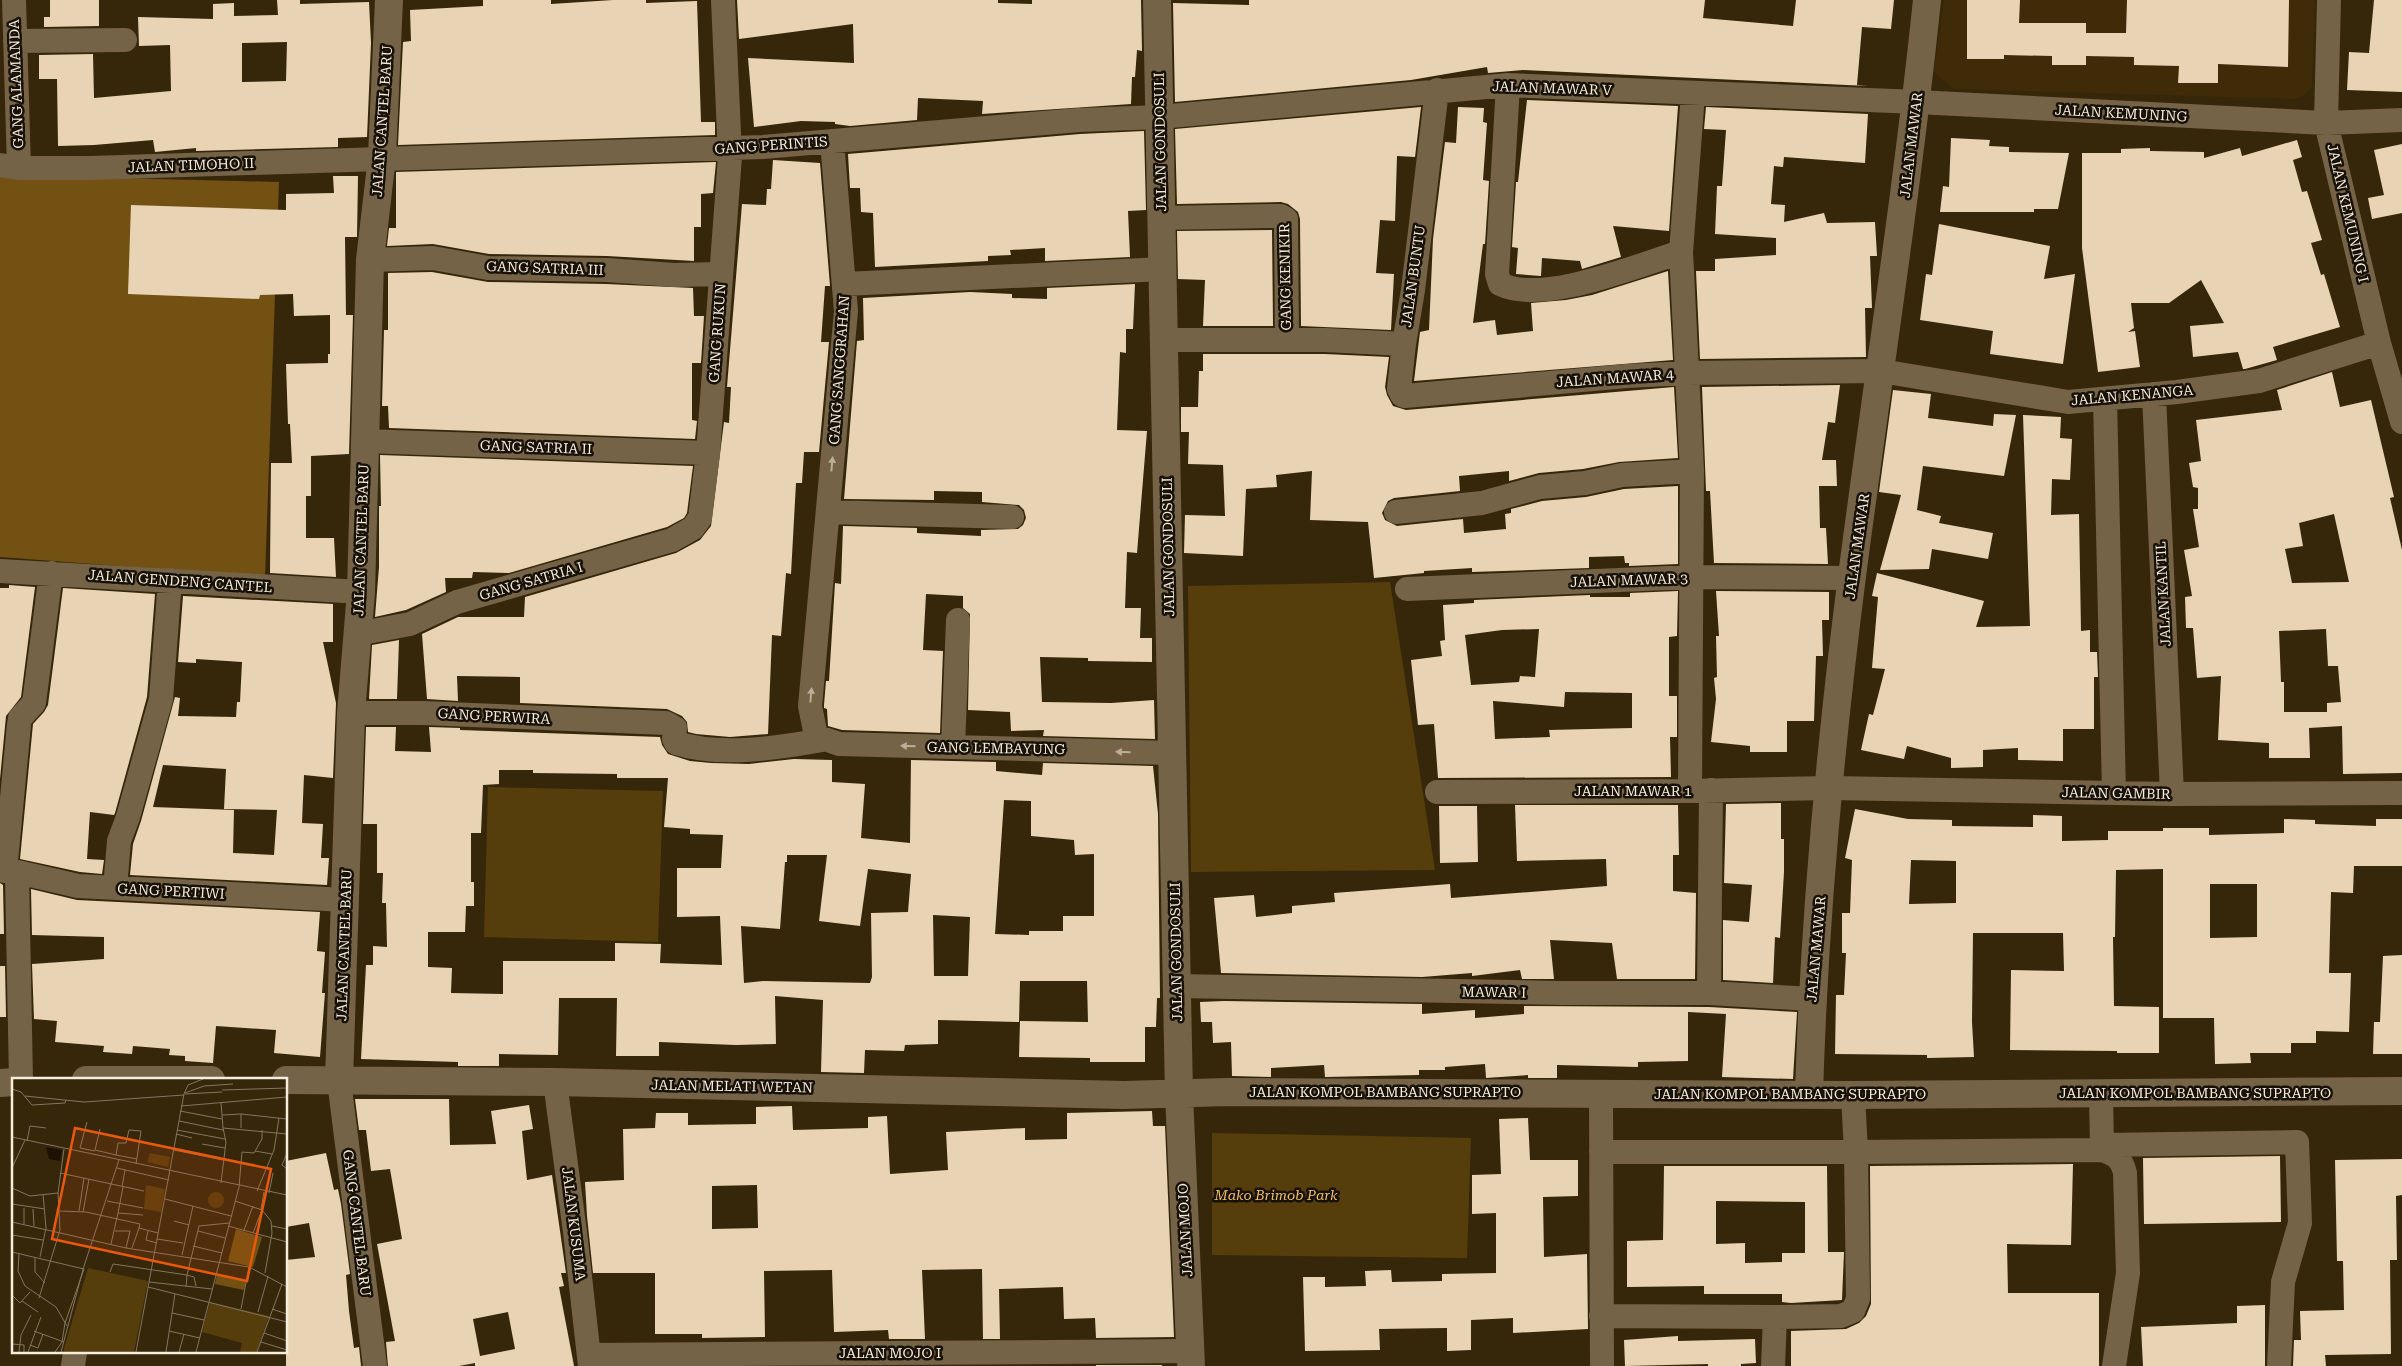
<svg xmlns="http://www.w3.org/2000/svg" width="2402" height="1366" font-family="'Roboto Serif',serif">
<rect width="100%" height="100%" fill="#36270b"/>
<path fill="#3f2b07" d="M1944,0H2315L2312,87L2305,95L2294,99L1954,89L1934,72Z"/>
<path fill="#563d0c" d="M1390,582L1435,870L1191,872L1188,586Z
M488,787L663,791L658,942L484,937Z
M1212,1133L1471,1138L1467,1258L1212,1255Z"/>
<path fill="#725112" d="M0,175L279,182L265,577L0,557Z"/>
<path fill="#e8d4b5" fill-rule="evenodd" d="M50,0H99V26L44,27V17H50Z
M277,0H300V4L369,2L371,43L367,137L338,138V147L196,151V148L155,152L153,140L94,145L58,146L57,79H39V55L93,54L94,98L171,91L170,45L139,46L138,17L213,19V4L234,3V16L278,15ZM287,42L286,81L242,82V43Z
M483,0H551V4L613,0H646V3L697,1L701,122H715V135L398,145L403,42L411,41L410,10L483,6Z
M737,0H998V3L1032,4V0H1141L1142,51L1137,50L1135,77H1132L1131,104L982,114L983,101L918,98L917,120L850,126L835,124V122L801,121L754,127L748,58L854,63L853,24L739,39Z
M1249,0H1705L1703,18L1793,26L1796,0H1894L1891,29L1862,27L1857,85L1868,86L1523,70L1488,73L1487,67L1411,80L1175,102L1173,3L1249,5Z
M1967,0H2020L2019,23H2086V33H2126L2127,0H2289L2288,67L2218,64V83H2178L2179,66L2134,65V57L2086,56V65H2052V56L2004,55V59H1967Z
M2374,0H2402V92L2347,90L2349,52L2369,53Z
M1527,100L1678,106L1669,231L1613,226L1621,257L1582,269L1580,261L1542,258L1541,276L1516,274L1518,248L1512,247L1516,182H1518Z
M1421,107L1415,157L1397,156L1395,221L1380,220L1376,273L1394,274L1391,330L1301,326L1300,219L1298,212L1288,204L1281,202L1177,204L1175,129Z
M1458,107L1484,108L1483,122L1487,123L1483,180L1489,181L1485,244H1483L1473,323L1495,320L1497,335L1533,331L1531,303L1566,300L1592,295L1668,271L1673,360L1414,381L1420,332L1429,330L1433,239L1445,142L1456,143Z
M1706,107L1868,114L1865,163L1784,157L1783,167L1774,166L1771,204L1785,205L1784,222L1824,213L1827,223L1875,222L1877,256H1870L1872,308H1865L1866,357L1700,359L1696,271H1715V259L1776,255V238L1715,234L1717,186H1722L1726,130L1704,129Z
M1144,131L1146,210L1128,211L1130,257L1045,261V248L1010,250L1011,255L988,256V261L875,267L873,213L861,212L860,188H850L848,154L1080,134Z
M1951,138L1990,140L1989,146L2009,147V152L2069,153L2058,209H2034V212H1940L1943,186L1949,187Z
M2297,140L2302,157L2293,160L2302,192L2307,191L2322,240L2311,243L2321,275L2324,274L2340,327L2273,347L2277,360L2245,369H2243L2238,352L2193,357L2190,326L2224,323L2201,280L2169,303H2131L2134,328L2128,332L2135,331L2140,367L2098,372L2082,248V153H2121V149L2150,148V151L2204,152V158L2240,148L2242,156Z
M2402,144V213L2372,219L2368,198L2384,195L2374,150Z
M773,160L820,163L830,286H825L821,342H829L819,452H804L802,483H796L791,574L786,573L781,636L772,635L768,734L730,737L696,734L688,732L687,722L682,716L667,709L520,703V677L457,676L458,701L427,699L422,634L458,617H524L525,597L676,553L700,540L711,526L724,422L729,423L731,387H727L742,204L766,205L767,189H771Z
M716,162L713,193L701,194V227H694V261L607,256L489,254L433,244L387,246L389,228H396V172Z
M333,176H358L357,237H345L346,315H353L349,454L311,456V496H306V538H334L336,577L270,573L271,463H292L290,424H288L286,364L328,363V354H330V315L294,316L293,294L260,295L259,299L128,294L131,205L286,210V194L334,193Z
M1939,224L2050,246L2044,279L2075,274L2063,364L1990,354L1993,331L1920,320L1926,274L1932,275Z
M1272,230L1273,326H1203L1205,280L1178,279L1177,231Z
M432,272L488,282L606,284L693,288L694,316H704L701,363H692V420L697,421L695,439L389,428L388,406H382L384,330H388V273Z
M1135,284L1133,329H1126V353L1120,352L1117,430L1147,431L1137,553L1127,552L1125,608H1141L1140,638H1152V662L1088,661V658L1040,657L1042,702L1111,703L1154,700L1155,739L1043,736L1044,730L1011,731L1010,712L968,710L970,614L963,608V596L926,594L923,650L943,651L940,733L842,730L828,726L827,709L824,708V705L826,681H829L835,583L841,584L843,526L917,528V533L981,536V530L1018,529L1023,525L1026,518L1024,510L1019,505L982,502V492L934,491V500L844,499L857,341L864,340L863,298L970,292L1012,294V298L1047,299V288Z
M1203,354H1325L1389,357L1385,387L1387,395L1393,406L1406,410L1674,387L1678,458L1619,462L1583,469L1539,473L1509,481V471L1459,476L1460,491L1394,498L1388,501L1382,513L1385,520L1397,526L1463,519L1464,533L1506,529L1505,514L1511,513V509L1542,501L1586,497L1624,489L1678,486V564L1629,566V563H1625L1624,556L1589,557V568L1472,572V568L1424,571V573L1374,578L1368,522L1310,520L1312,471L1276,475L1277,487L1246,489L1243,556L1184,553L1185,515L1225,516L1223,465L1188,464L1189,432H1181V407H1198L1199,371H1203Z
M2332,372L2340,407L2371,400L2394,497L2390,498L2402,550V773L2343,774L2342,726L2309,728L2310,758H2269V743L2218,740L2221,676L2197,678L2193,628H2186L2185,597L2192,596L2184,550L2199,547L2193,509H2198V488L2193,487L2189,463L2201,461L2196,420L2282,410L2277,390ZM2334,514L2349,582L2292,583L2285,549L2303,546L2299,523ZM2326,629L2328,666H2338L2341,702L2327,703V712H2284V682H2281L2279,631Z
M1840,385L1835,423L1828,422L1822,460H1836L1837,486H1819L1820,528H1826L1828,564L1714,563L1710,491H1706L1702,387Z
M1893,390L1931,394L1928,418L1993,426L1994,414L2016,415L2004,476L1923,466L1917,510L1941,516L1939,523L1993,533L1988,559L1932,549L1929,569L1880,570L1901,495L1879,492Z
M2023,415L2061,417L2060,438L2072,439L2070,480L2052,479L2051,515L2079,514L2081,631L2090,630V652H2097L2098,677H2094V729H2063V761L2018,760V748L1983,750V767L1951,768V758L1907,746L1904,759L1861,750L1869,714L1873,715L1885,669L1872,668L1878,597L1872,596L1877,573L1984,601L1976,627L2030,626Z
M380,455L693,466L687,513L684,518L667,527L509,573L473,572L472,578H445L446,592L406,610L375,617L379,567V506H381Z
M9,585L35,587L21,697L6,716L0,779V588H9Z
M63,588L155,594L147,697L115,813L114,815L90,812L87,859L104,860L102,874L80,872L20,859L33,724L44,712L48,705Z
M1678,591L1677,636L1669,637V696H1677V737H1670L1671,777L1438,778L1434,724L1418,725L1411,660L1442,656L1440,641L1445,640L1443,605L1474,603V600L1590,595V597H1630V593ZM1539,629L1535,677L1520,676L1519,682L1471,685L1465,635L1502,630ZM1565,692L1632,693V728L1549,730L1550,737L1495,739L1493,701L1564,707Z
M1716,591L1829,592V620H1822L1823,656H1816L1814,721H1787V752H1750V746L1711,742L1716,699L1714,678L1717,677L1716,636H1719Z
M183,596L333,604V642H323L336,703L333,778L304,775L302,823L323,824L321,858H329L327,885L130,875L133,844L141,821L175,697L180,698L178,716L236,717L237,702H240L242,662L196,659V663L178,662ZM163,765L226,769L224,809L277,810L274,855L233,853L234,810L153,807Z
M399,640L397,699H369L372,645Z
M366,727H396L395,751L431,752L429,727L460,728V730L660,737L662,745L668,754L690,761L711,763L749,764L794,759L832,760V782L865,784L861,838L910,843L911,760L996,762V771L1042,775L1043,763L1153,766L1158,814L1160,998H1157L1156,1027H1145V1062H1090V1058L1019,1057L1020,1021L1088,1022L1087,981H1020L1019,1022L938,1020V1044L905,1045L904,1051L865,1050L864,1073L821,1072L823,1000L775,996L776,1044L736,1045L659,1042V1056H616L617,998H559L558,1055L499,1054V1066H458V1062L361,1059L366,965H373V946L387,947L386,903H382L383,873H377V824H363ZM499,770H533V773L617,774V778H668L664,827L690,829V834L723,835L721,868H677V917L720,916L722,965L660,963L661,944L615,943V961H503V994L451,993L452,968L428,967V932H465L466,906H474V882H471V833H481L483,785L499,784ZM1004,800L1031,801V836L1074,840L1075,855L1094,854V916H1063V931H1029V935L995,934ZM787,855H827L819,921L860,926L868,869L911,874L908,912L871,913L872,977L870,983L763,981L744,983L741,926L780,929L785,862H787ZM933,915L970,917L968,976H934Z
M1781,803V839H1784V872L1780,938L1775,937L1773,983L1723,980V920L1749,922L1752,885L1724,883L1726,804Z
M1515,805H1678L1679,855H1673V891L1696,893L1695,979H1617L1612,943L1550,940L1554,979H1522L1520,970L1472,976V973L1422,977L1221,973L1214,898L1254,895L1256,917L1292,913V906L1335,902L1334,893L1450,884L1451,898L1607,886L1606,859L1517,861Z
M1439,806H1477L1478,862L1440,863Z
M1855,809L1908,819L1952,820V826L2033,827V815L2062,816V841L2108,840V831H2163V828H2209V835L2284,833V819L2315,820V824L2376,826V819H2402V866H2354L2353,893L2331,892L2329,973H2351L2349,1032L2316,1031V1043H2291V1053H2250L2251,1063L2215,1064L2214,1018H2163V869L2116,870L2115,937H2113L2114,1006L2159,1007V1053H2117V1051L2010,1050L2011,970L2064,971L2063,933H1973L1972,1022L1974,1057L1927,1058V1055L1835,1054L1836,995H1844L1846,953H1842V913H1850L1852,860L1845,858ZM1911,860L1956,861V903L1909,904ZM2210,884H2257V937L2210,938Z
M0,883L3,885L4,934H0Z
M31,889L77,900L320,912L317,951L325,952L322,993H325L320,1057L274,1053L276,1030L216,1026L213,1063L185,1061V1056L169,1055L170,1049L133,1046L132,1054L103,1052L104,1046L55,1042L57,1021L34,1019L32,964L104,959V937L32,935Z
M2402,955V1054H2373L2374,1022H2380L2383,956Z
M0,966H5L6,1017H0Z
M1224,1001L1422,1004V1014L1475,1010V1018L1524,1014V1006L1709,1007L1797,1012L1793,1079L1722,1077L1726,1014L1688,1012V1061L1638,1062V1067L1557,1065V1078H1528V1075L1486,1078L1485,1064L1445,1067V1070H1419V1075L1325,1077L1324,1065L1271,1068V1077L1232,1076L1231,1042L1213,1043L1212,1022H1201L1200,1002Z
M355,1099H449L450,1145L496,1144L491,1111L529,1105L533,1129L522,1131L527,1180L552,1175L566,1273H561L564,1286L559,1287L574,1366H475V1363L459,1366H388L386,1342L395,1341L377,1244L402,1239L390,1169L371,1171L366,1130H359ZM508,1312L515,1349L480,1356L473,1319Z
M792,1106L793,1130L868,1128V1117L887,1116L890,1174L948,1170L946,1132L1025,1128V1140L1067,1139V1113L1152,1111L1153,1126H1165L1174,1337L1096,1338L1095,1318L1064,1319L1063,1287L999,1289L1000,1339H983L982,1269L922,1270L925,1339H889L888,1330L834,1332L832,1270L764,1271L765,1337L702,1338V1334H655V1273H593L587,1216L585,1182L624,1180L623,1129L655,1128L656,1113H688V1125L756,1124V1107ZM757,1185L758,1228L712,1229V1186Z
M1528,1118L1530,1160H1578V1196L1543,1197L1544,1257L1587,1254L1588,1329L1513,1333V1318L1471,1320V1350L1447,1351V1328L1379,1329L1380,1350L1305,1351L1303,1277H1325V1287L1366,1286L1365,1271L1391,1270L1392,1282L1442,1281V1274L1496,1273V1213L1472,1214V1175L1501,1174L1499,1119Z
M326,1153L334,1190L338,1189L341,1204L350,1274L346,1275L349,1311L354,1348L359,1347L361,1366H286V1260L315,1257L309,1223L286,1227V1161Z
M2280,1156L2281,1222L2144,1224L2143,1158Z
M2402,1159V1195L2396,1196L2397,1260H2390L2391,1354L2325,1355L2326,1366H2293L2294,1340H2301L2300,1311L2344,1310L2343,1261H2337L2335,1160Z
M2073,1164L2071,1245L2007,1244L2008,1293H2099V1366H1791V1331L1846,1329L1859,1323L1866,1316L1871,1304L1870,1166Z
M1664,1166H1827L1828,1252H1844L1842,1300L1791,1303L1782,1302V1294H1704V1286L1627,1287V1241L1663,1240ZM1716,1201L1805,1202V1253H1782V1262L1745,1263V1243L1716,1244Z
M2265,1305V1366H2143L2141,1327L2237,1323V1306Z
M1678,1336V1341L1755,1339L1756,1363L1741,1364V1366H1708V1364L1625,1366L1624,1340Z
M1096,1365H1162V1366H1096Z"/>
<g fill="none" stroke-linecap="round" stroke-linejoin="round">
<path stroke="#756347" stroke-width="24" d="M14,0L19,168
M2329,0L2326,123L2379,343L2402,422
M15,41L125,40
M1508,85L1497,274L1500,284C1543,305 1635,266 1681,252
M832,141L846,311L810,706L816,736L839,744L1172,753
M0,165L19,168H91L763,147L1079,120L1160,117L1508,85L1917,102L2326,123L2402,120
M1162,218L1269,216H1281L1286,219L1287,340
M370,260L433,258L488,268L607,270L674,275L721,274
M845,284L1163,269
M1164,340H1325L1404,344L1413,290L1437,90
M1404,344L1399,389L1402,395L1405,396L1627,376L1687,373L1881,371L2068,402L2177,392L2259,381L2379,343
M2154,394L2172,794
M2105,399L2114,793
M363,441L708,453
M828,512L1012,517
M1396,512L1482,503L1540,487L1585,483L1622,475L1692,471L1681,252L1693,94
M0,571L361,592
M1407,589L1692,577L1852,578
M357,634L410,624L457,602L672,540L693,528L700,518L708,453L730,156L723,0
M351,713H423L666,723L675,728L674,739L676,743C720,757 778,748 822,740
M953,747L958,620
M1690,791L1692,471
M1437,792L1690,791L1829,788L2172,794L2402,793
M0,868L78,886L345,900
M5,871L19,725L20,718L34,703L51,573
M17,874L21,1080
M115,888L119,841L128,817L161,699L170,580
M1177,986L1561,993H1709L1812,999
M1709,993L1711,790
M339,1081L375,1366
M555,1082L575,1232L590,1366
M1601,1093L1602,1366
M2101,1094L2102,1150
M2102,1145L2297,1142L2300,1223L2283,1282L2279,1366
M1601,1152H1856L1853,1095
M1601,1316L1775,1317
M589,1355L1190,1351
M73,1366L75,1352
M1773,1366L1775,1317L1841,1316L1853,1311L1858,1299L1856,1152L2102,1150C2115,1154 2122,1159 2125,1173L2128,1273L2114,1366"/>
<path stroke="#756347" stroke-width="28" d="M1157,0L1179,1094L1191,1366
M86,1080H211
M286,1080L555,1082L1124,1095L1228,1092L1853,1095L2402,1091
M339,1081L351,713L361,592L370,260L382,157L389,0
M0,1083L14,1082
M1809,1095C1814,922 1830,748 1852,576C1877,384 1907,193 1927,0"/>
</g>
<defs><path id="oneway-solid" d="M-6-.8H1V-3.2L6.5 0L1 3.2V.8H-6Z" transform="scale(1.25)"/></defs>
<g fill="#bcae99">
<use href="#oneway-solid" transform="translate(832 464) rotate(-85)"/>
<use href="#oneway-solid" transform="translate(811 695) rotate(-85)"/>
<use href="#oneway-solid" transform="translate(908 746) rotate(-178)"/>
<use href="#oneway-solid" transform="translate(1123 752) rotate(-179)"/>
</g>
<g text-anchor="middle" stroke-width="5" stroke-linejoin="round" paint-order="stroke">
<g font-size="14" fill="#f6ecdc" stroke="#181106">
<text transform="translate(16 84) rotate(-92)" y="5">GANG ALAMANDA</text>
<text transform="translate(1552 88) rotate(2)" y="5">JALAN MAWAR V</text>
<text transform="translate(2121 113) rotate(3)" y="5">JALAN KEMUNING</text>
<text transform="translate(382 121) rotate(-86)" y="5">JALAN CANTEL BARU</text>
<text transform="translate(1160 142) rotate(-91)" y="5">JALAN GONDOSULI</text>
<text transform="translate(771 145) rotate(-4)" y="5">GANG PERINTIS</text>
<text transform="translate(1911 145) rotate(-83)" y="5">JALAN MAWAR</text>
<text transform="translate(191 165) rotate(-2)" y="5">JALAN TIMOHO II</text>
<text transform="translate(2348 213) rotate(77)" y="5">JALAN KEMUNING I</text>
<text transform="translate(545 268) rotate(2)" y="5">GANG SATRIA III</text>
<text transform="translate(1413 276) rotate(-82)" y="5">JALAN BUNTU</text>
<text transform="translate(1285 277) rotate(-91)" y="5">GANG KENIKIR</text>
<text transform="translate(717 333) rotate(-86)" y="5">GANG RUKUN</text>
<text transform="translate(839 370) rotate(-86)" y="5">GANG SANGGRAHAN</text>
<text transform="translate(1615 378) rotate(-4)" y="5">JALAN MAWAR 4</text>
<text transform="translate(2132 395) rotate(-5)" y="5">JALAN KENANGA</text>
<text transform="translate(536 447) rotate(2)" y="5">GANG SATRIA II</text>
<text transform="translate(361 540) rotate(-88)" y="5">JALAN CANTEL BARU</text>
<text transform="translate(1857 546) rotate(-82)" y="5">JALAN MAWAR</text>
<text transform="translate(1168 547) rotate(-91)" y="5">JALAN GONDOSULI</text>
<text transform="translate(1629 580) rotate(-2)" y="5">JALAN MAWAR 3</text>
<text transform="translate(180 581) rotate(4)" y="5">JALAN GENDENG CANTEL</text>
<text transform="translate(531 581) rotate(-16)" y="5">GANG SATRIA I</text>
<text transform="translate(2163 594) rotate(-93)" y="5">JALAN KANTIL</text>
<text transform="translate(494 716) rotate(3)" y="5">GANG PERWIRA</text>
<text transform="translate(996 748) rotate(1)" y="5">GANG LEMBAYUNG</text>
<text x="1633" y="796">JALAN MAWAR 1</text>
<text transform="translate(2116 793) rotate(1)" y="5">JALAN GAMBIR</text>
<text transform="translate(171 891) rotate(3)" y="5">GANG PERTIWI</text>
<text transform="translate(344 945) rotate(-88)" y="5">JALAN CANTEL BARU</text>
<text transform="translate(1816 949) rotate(-85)" y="5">JALAN MAWAR</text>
<text transform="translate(1176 952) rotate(-91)" y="5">JALAN GONDOSULI</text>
<text transform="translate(1494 992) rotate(1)" y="5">MAWAR I</text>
<text transform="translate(732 1086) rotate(1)" y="5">JALAN MELATI WETAN</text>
<text x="1385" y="1097">JALAN KOMPOL BAMBANG SUPRAPTO</text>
<text x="2195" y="1098">JALAN KOMPOL BAMBANG SUPRAPTO</text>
<text x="1790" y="1099">JALAN KOMPOL BAMBANG SUPRAPTO</text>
<text transform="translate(357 1223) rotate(83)" y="5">GANG CANTEL BARU</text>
<text transform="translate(574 1224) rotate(83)" y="5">JALAN KUSUMA</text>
<text transform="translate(1185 1230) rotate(-93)" y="5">JALAN MOJO</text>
<text x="890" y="1358">JALAN MOJO I</text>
</g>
<g font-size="14" font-style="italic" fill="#f0be6a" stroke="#181106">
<text x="1276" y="1200">Mako Brimob Park</text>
</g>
</g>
<g transform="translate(12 1078)">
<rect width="275" height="275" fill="#36270b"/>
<path d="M138,75L158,79L156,89L135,84ZM134,107L153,111L149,134L132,131ZM196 122a8 8 0 1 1 16 0a8 8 0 1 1-16 0ZM76,190L136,203L122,274H51ZM198,224L257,238L245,274H228L230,265L190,254Z" fill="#563d0c"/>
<path d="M224,151L250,159L241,189L216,183ZM205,197L234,203L232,212L203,206Z" fill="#725112"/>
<path d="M34,69L50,72L48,83L37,81Z" fill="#1d1202"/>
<path fill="none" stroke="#83765f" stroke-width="1" d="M0,11L9,14L20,27L53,25L54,22M210,12L275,10M173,15L192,8L221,6M173,16L210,14M13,18L72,24L172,17M209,24L211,50M169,28L275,19M168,33L210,41M210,37L229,36M167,43L211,52M75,44L68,70L83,73M229,50V36L275,41M88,51L83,72L104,77L106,65H114L117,52L129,53L124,86M165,52L213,61M164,56L180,60M0,59L275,117M15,63L18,48L34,50M190,66L213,70M162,72L211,82M243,73L260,76M275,75L270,87L275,91M104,77L125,81M0,90L13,62M105,90L157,102M48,95L132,113M209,105L214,64L211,50L275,56M110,109L113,92M0,110L18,118L46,115M245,113L262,72L267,40M257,115L261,95M153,121L219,138M95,123L131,130M223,123L250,132L259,143L260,155L253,195M0,126L33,131M12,130V146M21,131L22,148M249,131L252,114M48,133L74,134L128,146L127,150M67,133L72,100M71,134L77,101M106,135L111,109M162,143L177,147M0,144L114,170L237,189L275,209M216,148L275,164M260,148L275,151M232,152L241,128M103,153H118L114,170M136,153L134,162L145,165M186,153L213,160M241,155L250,132M0,157L31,162M145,161L171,165M99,166L106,135L131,137M181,168L210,175M120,170L127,150L146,155M0,174L72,191M7,175L6,193L13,208L44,229L55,248M170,177L181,128M23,179V194L33,205M28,179L34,150L31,116M98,194L101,186L175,197L187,148L217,145M137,204L200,211M136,209L275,244M174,209L175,197L182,199L184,208M0,217L8,225L18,214M27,220L48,152L46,115L52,71M10,223L26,234M229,231L237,189M260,231L275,236M246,234L256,198M160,235L192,242M22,253L52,264M157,253L188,260M252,255L275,263M249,264L275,272M0,266L12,267V274M18,267L26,270L31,256M7,274L9,257L19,237M16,274L29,239M43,274L50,264L53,245L72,191M49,274L72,188L107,82M124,274L172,16L176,7L191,1M154,274L163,216M167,274L172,256M184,274L227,109L230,74L242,75L250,61V52M245,274L270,206"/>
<path fill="#e8590c" fill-opacity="0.15" stroke="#e8590c" stroke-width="2.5" d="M63,50L259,91L235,203L40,161Z"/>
<rect width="275" height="275" fill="none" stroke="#f6ecdc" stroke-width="2.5"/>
</g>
</svg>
